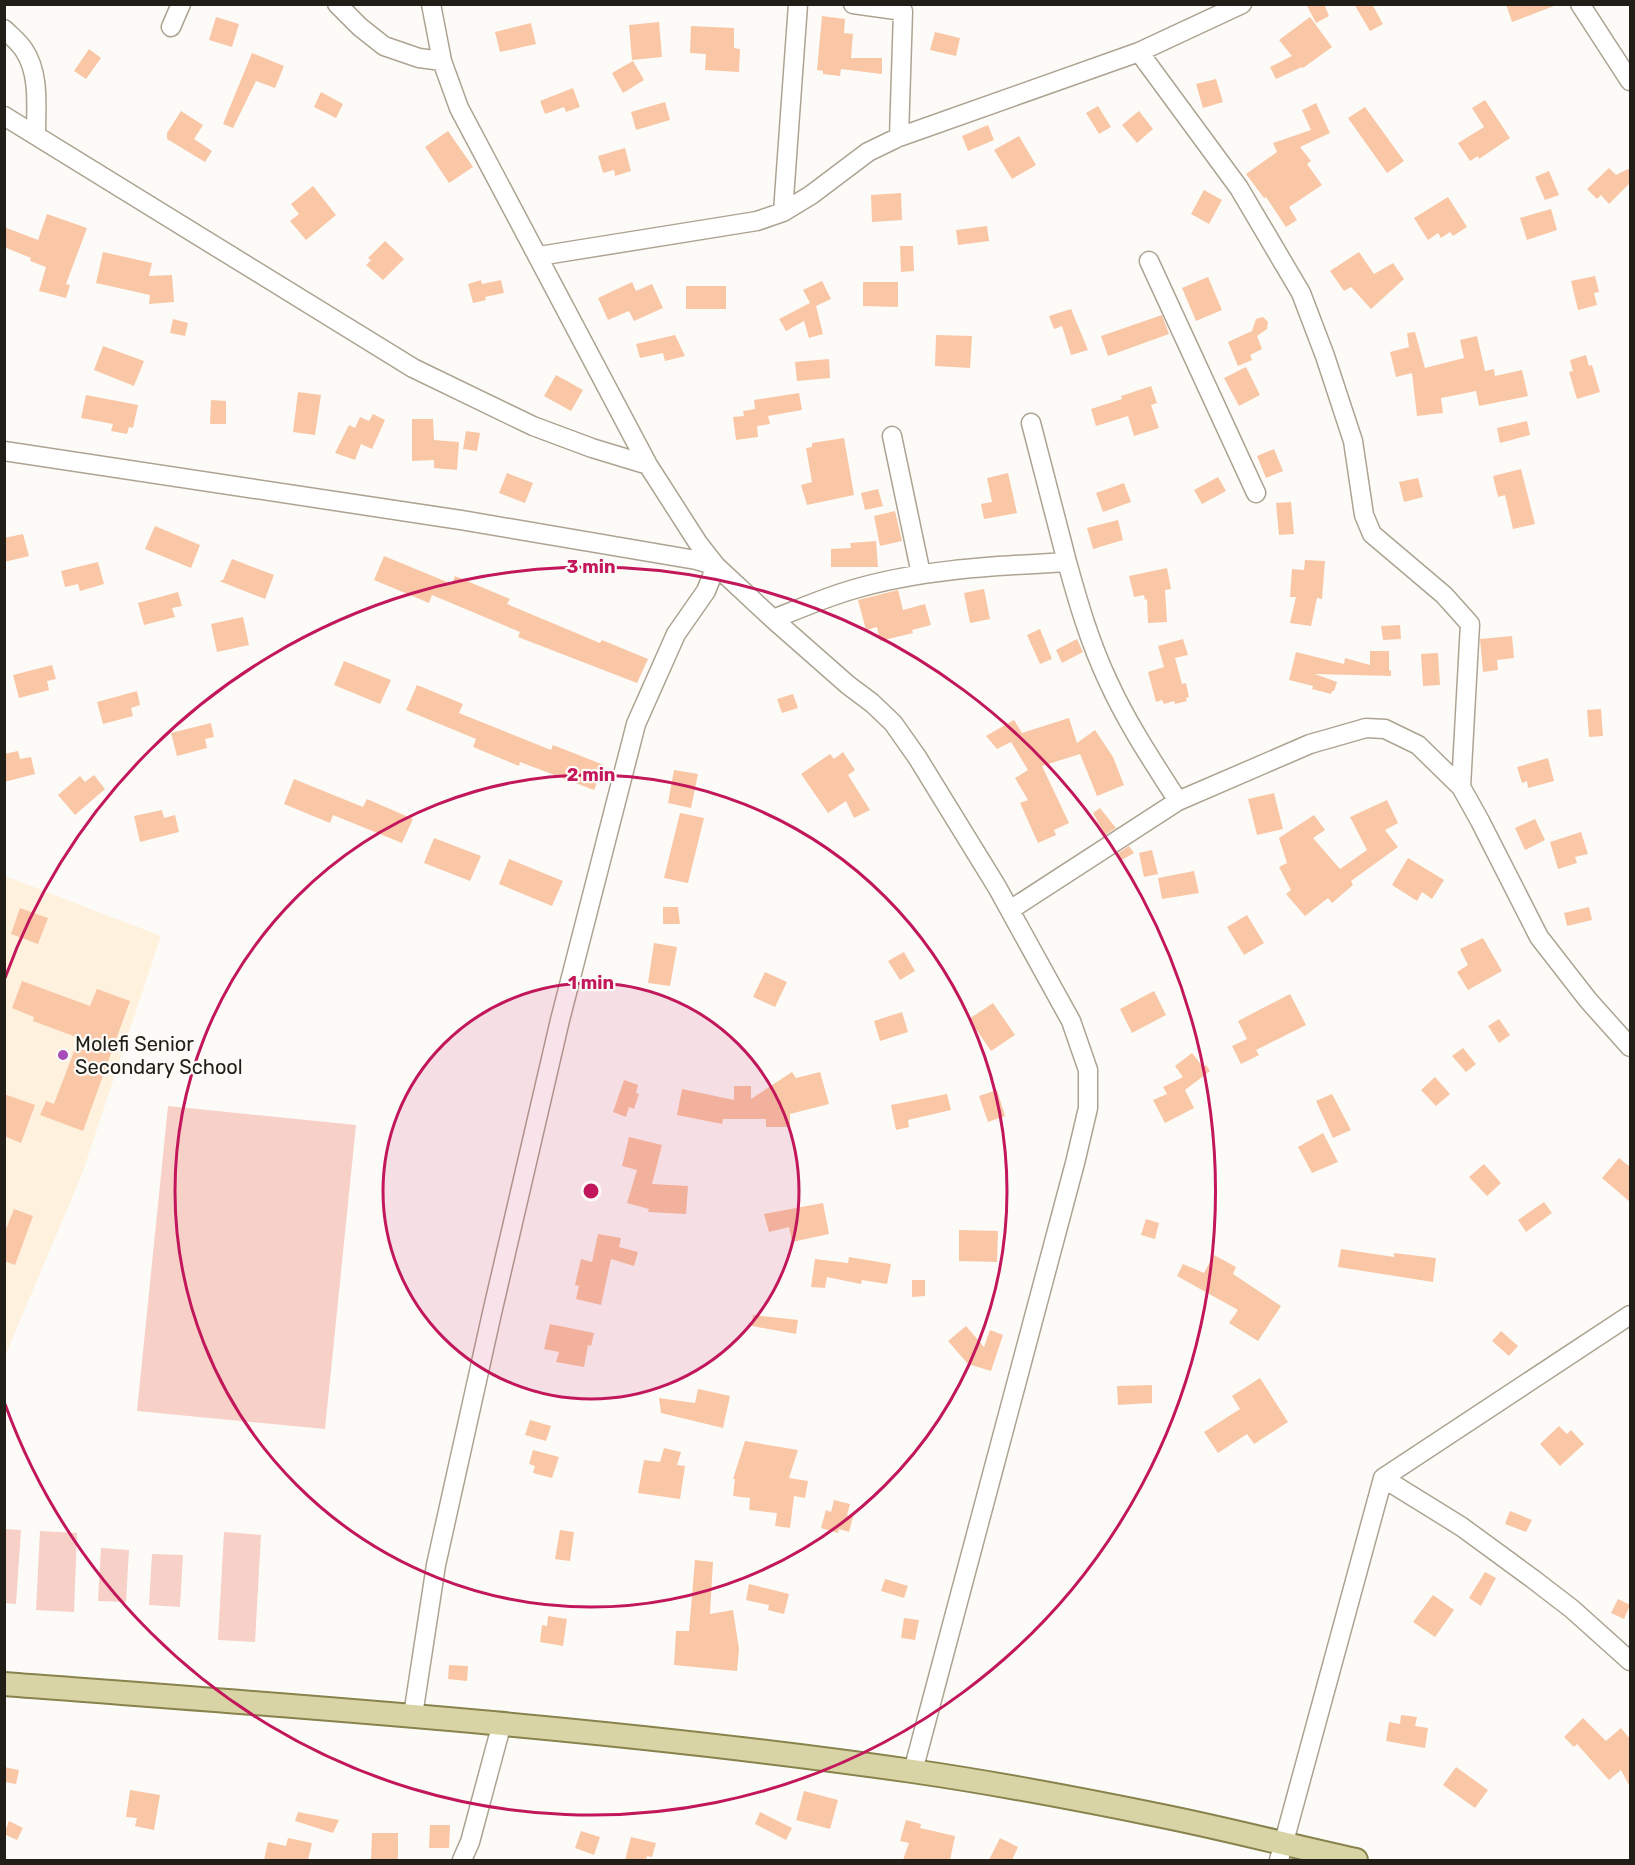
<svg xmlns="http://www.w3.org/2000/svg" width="1635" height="1865" font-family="Rubik,sans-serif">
<rect width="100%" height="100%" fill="#fdfbf7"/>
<path fill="#fef1de" d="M5,876L161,936L82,1174L5,1356Z"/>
<path fill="#f7d0c8" d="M168,1106L356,1125L325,1429L137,1411Z
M5,1529L21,1530L16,1604L5,1603Z
M40,1531L77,1533L74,1612L36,1610Z
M224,1532L261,1535L255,1642L218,1640Z
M101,1548L129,1550L126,1602L98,1601Z
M152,1554L183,1555L180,1607L149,1605Z"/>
<path fill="#f9c7a6" d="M1306,4H1324L1329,16L1316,23Z
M1354,4H1372L1383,24L1370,31Z
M1506,4H1554V6L1512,22Z
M822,16L845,19L844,33L853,34L851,58H882V74L841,69L840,76L823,74V71L817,70Z
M216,17L239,24L232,47L209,40Z
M1310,17L1332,47L1303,68L1302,67L1276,79L1270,67L1292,56L1279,40Z
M659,22L662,57L632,60L629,25Z
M531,23L536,44L500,52L495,32Z
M691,26L734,28V48L740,49L739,72L705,70L706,54L690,53Z
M935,32L960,38L956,56L930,50Z
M89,49L101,58L86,79L74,71Z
M252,53L284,66L275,88L256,81L233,128L223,124Z
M633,61L644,80L623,93L612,73Z
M1216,79L1223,102L1203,108L1196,84Z
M573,88L580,107L566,112L564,107L545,114L540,101Z
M321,92L343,104L336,118L314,107Z
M1485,100L1510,138L1479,159L1478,156L1470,161L1458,143L1484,127L1472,108Z
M665,102L670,120L636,130L631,112Z
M1316,103L1330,133L1300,147L1311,161L1307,164L1322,185L1289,207L1297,220L1286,227L1266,197L1264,198L1246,174L1277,152L1273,143L1311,130L1302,110Z
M1098,106L1111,127L1099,134L1086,113Z
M1365,107L1404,161L1387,173L1348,118Z
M181,111L203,125L194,139L212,151L205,162L167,139V133Z
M1139,111L1153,129L1137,143L1122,125Z
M988,125L994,140L968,151L962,136Z
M448,131L473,167L449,183L425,147Z
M1019,136L1036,165L1012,179L994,150Z
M625,148L631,171L615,176L614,170L603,173L598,156Z
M1609,168L1616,175L1630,168V183L1609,204L1601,195L1597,199L1587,189Z
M1549,171L1559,195L1545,200L1535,177Z
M313,186L336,215L306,240L290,221L299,214L291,204Z
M1204,190L1222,200L1209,224L1191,214Z
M901,193L902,220L872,222L871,195Z
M1448,197L1467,227L1453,236L1450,232L1441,238L1438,233L1428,240L1414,218Z
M1551,209L1557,230L1527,240L1520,218Z
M47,214L87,228L66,284L70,285L66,298L39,291L46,267L30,261L31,258L4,247V227L38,240Z
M987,226L989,241L958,245L956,230Z
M385,241L404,259L383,280L366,265L371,260L368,258Z
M900,246H913L914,271L901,272Z
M103,252L152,263L149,276L172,275L174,302L149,304L150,295L96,283Z
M1359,252L1374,274L1393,263L1404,279L1371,309L1351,287L1344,291L1330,271Z
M1595,276L1599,292L1594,293L1597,305L1578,310L1571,281Z
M1208,277L1222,310L1196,321L1182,288Z
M481,280L482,284L501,280L504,293L485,297L486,300L473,303L468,284Z
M822,281L831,299L816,306L823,334L809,338L804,321L786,331L779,319L810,303L803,290Z
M632,282L636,291L652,284L663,308L634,321L629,311L608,320L598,298Z
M863,282H898V307L863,306Z
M686,286H726V309H686Z
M1071,309L1088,350L1071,355L1062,326L1054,329L1049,316Z
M1162,315L1169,334L1108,356L1101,336Z
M1263,317L1268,322L1267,329L1257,336L1262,349L1250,355L1252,360L1238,366L1228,342L1252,331L1256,319Z
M173,319L188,323L185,336L170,333Z
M1415,332L1425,368L1464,358L1460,340L1477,336L1485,371L1494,369L1495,376L1522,370L1528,396L1479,406L1476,391L1441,398L1443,413L1417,416L1412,373L1396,377L1390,352L1409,347L1407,333Z
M675,335L685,356L665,361L663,353L640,358L636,344Z
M936,335L972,336L970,368L935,366Z
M103,346L144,361L134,386L94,370Z
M1586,355L1589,366L1592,365L1600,392L1577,399L1569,372L1573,371L1570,360Z
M829,359L830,378L797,381L795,362Z
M1246,367L1260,395L1239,406L1224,378Z
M556,375L583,390L571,411L544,396Z
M1151,386L1157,403L1151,405L1159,428L1134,436L1128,416L1096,426L1091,409L1122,399L1121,396Z
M298,392L321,395L315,435L293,432Z
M799,393L802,410L768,416L770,424L757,426L758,437L736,440L733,417L744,416L743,411L755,409L754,400Z
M86,395L138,405L133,428L129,427L127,434L111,431L113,424L81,418Z
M211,400L226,401V424H210Z
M373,414L385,420L372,449L361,444L355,460L335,453L349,425L355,428L360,417L369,421Z
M412,419H433L434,440L459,442L457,470L434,468V460L412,461Z
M1527,421L1530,435L1500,443L1497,428Z
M466,431L480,433L477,451L463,449Z
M844,438L854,495L807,505L801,485L812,482L806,448L812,447V443Z
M1274,449L1283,471L1266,478L1257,456Z
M1521,469L1535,524L1513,529L1505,495L1498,497L1493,476Z
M507,473L533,483L525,503L499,493Z
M1008,473L1017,513L984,519L981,504L992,502L987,478Z
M1218,477L1226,491L1202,504L1194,490Z
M1418,478L1423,497L1404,502L1399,482Z
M1124,483L1131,502L1103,512L1096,493Z
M878,489L883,506L865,510L861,493Z
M1291,502L1294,534L1279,535L1276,503Z
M895,511L902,541L880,546L874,516Z
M1118,520L1123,540L1093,549L1087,528Z
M155,526L200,545L191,568L145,549Z
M23,534L29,556L4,562V538Z
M876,541L878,567H831V549L851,548L850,543Z
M384,556L452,584L455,576L510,599L507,604L600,643L602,640L648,659L637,683L518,637L520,632L432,595L429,603L374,580Z
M232,559L274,575L265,599L219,581L223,580Z
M1305,560L1325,561L1322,599L1317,598L1311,626L1290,623L1296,597H1290L1292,569L1304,570Z
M98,562L104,584L80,591L78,584L65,587L61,571Z
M1167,568L1171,589L1165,590L1167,622L1148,623L1147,599L1145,600L1144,595L1134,597L1129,576Z
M984,589L990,619L970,623L964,593Z
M898,590L903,610L925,604L931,625L912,630L913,633L880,641L877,627L866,630L858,600Z
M178,592L182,606L172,608L175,617L144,625L138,603Z
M243,617L249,645L217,652L211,624Z
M1400,625L1401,639L1383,640L1381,626Z
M1040,629L1052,659L1040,664L1027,635Z
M1512,636L1514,658L1497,660L1498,670L1483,672L1480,639Z
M1077,639L1083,652L1062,663L1056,650Z
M1183,639L1188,655L1175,658L1182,684L1186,683L1189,697L1186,698L1187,701L1175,704L1174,701L1164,704L1162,700L1156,702L1148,672L1164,667L1158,646Z
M1370,651H1389V670L1391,671V676L1315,674L1337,682L1334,691H1332L1331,694L1312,689L1313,686L1289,680L1296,652L1344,664L1345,658L1370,665Z
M1438,653L1440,685L1423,686L1421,654Z
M344,661L391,680L380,704L334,685Z
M52,665L56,679L47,681L49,690L19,698L13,675Z
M417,685L463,704L459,713L551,750L553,745L604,765L594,790L520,762L519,766L473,747L476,739L406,710Z
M137,691L140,705L131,708L133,716L103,724L97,702Z
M793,694L798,708L782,713L777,699Z
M1601,709L1603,736L1589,737L1587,710Z
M1069,718L1077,743L1095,730L1113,757L1124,785L1097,796L1080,754L1042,766L1069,823L1054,830L1056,835L1038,843L1020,803L1028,800L1015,778L1028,770L1011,742L997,749L986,736L1014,720L1022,733Z
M211,723L214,737L205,739L207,748L177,756L171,733Z
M18,751L20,759L31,757L35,774L4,782V754Z
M843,752L855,770L848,775L870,810L854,818L846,801L828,813L801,774L830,754L834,759Z
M1548,758L1554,781L1528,788L1527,781L1522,783L1517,767Z
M674,770L698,774L691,808L668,803Z
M94,775L105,789L75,815L58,795L80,776L85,782Z
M294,779L363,807L367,799L413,819L402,843L333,815L330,823L284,804Z
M1274,793L1283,829L1257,835L1248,799Z
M1387,800L1398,823L1385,830L1398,847L1351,881L1353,885L1332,903L1328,898L1305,916L1286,894L1291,890L1279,867L1287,863L1279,838L1314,815L1325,830L1313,838L1340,869L1367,850L1350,817Z
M1100,808L1116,828L1105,835L1093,813Z
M162,810L164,818L175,815L179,832L140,842L134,816Z
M680,813L704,818L688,883L664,878Z
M1535,819L1545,840L1525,850L1515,828Z
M1581,832L1588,854L1575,857L1577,863L1558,869L1550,842Z
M434,838L481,856L470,881L424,863Z
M1129,846L1134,853L1120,861L1117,854Z
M1152,850L1158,874L1144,877L1139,853Z
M1408,858L1444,880L1432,899L1422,892L1417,901L1392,885Z
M509,859L563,881L552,906L499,884Z
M1194,871L1199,893L1162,899L1158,878Z
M663,907H678L680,924H663Z
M1589,907L1592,920L1567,926L1564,913Z
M20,908L48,918L38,944L11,934Z
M1247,915L1264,943L1244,955L1227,927Z
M1483,938L1502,971L1468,990L1457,972L1468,965L1460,949Z
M654,943L677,947L670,986L648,983Z
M904,952L915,971L900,980L888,961Z
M765,972L787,982L775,1007L753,997Z
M22,981L90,1006L97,989L130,1001L83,1131L40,1115L46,1101L54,1104L79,1038L33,1021L34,1017L12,1008Z
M1154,991L1166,1015L1132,1033L1120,1009Z
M1290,994L1306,1025L1256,1050L1259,1055L1241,1064L1232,1046L1247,1039L1238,1021Z
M993,1003L1015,1035L991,1051L969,1019Z
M902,1012L908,1032L880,1041L874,1021Z
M1499,1019L1510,1035L1499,1043L1488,1026Z
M1463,1048L1476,1064L1466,1072L1452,1056Z
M1192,1053L1203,1067L1206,1065L1210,1071L1185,1090L1194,1108L1165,1123L1153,1100L1167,1094L1163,1087L1183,1077L1175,1066Z
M792,1072L796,1078L820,1072L829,1104L790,1114V1127H766V1119H723L722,1124L677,1115L682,1089L734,1100V1086H751V1099Z
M1435,1077L1450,1094L1436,1106L1421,1090Z
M624,1080L638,1085L636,1093L639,1094L634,1109L629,1107L626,1117L613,1112Z
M997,1090L1005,1116L988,1122L979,1096Z
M4,1094L35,1105L21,1143L4,1136Z
M947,1094L951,1110L908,1120L909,1127L896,1130L891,1105Z
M1332,1094L1351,1130L1333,1138L1316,1101Z
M1323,1133L1338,1162L1312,1173L1298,1147Z
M629,1137L662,1145L652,1184L688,1186L686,1214L648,1212L649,1209L627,1203L637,1170L622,1166Z
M1619,1158L1630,1167V1202L1602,1178Z
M1484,1164L1501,1183L1487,1196L1469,1177Z
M1544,1202L1552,1213L1526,1232L1518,1220Z
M823,1203L829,1234L792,1242L789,1227L769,1232L764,1214Z
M14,1209L33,1216L15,1265L4,1261V1234Z
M1146,1219L1159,1223L1155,1239L1141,1235Z
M959,1230L998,1231L997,1262L959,1261Z
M598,1234L621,1238L619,1247L638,1252L634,1266L611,1259L601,1305L576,1299L579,1286L575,1285L581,1259L592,1262Z
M1341,1249L1394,1257V1253L1436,1258L1433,1282L1338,1267Z
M1214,1255L1236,1267L1233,1274L1281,1306L1258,1341L1229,1323L1238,1310L1177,1276L1183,1264L1204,1273Z
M849,1257L891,1264L887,1284L862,1280L861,1284L827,1277L825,1288L811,1287L815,1259L848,1263Z
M912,1280H925V1296L912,1297Z
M753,1315L798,1320L796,1334L752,1326Z
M550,1324L594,1333L591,1346L588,1345L584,1367L556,1362L559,1352L544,1349Z
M966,1326L984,1347L990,1330L1003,1335L991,1371L968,1364L948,1341Z
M1501,1331L1518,1346L1509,1356L1492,1341Z
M1260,1378L1288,1422L1254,1444L1247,1434L1218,1453L1204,1432L1240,1409L1232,1396Z
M1152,1385V1403L1118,1405L1117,1386Z
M698,1389L730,1396L723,1428L661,1413L659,1398L695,1403Z
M530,1420L551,1426L546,1441L525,1435Z
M1559,1426L1567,1434L1571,1430L1584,1444L1560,1466L1540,1444Z
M745,1441L798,1450L789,1478L808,1481L805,1498L794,1496L790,1528L775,1526L777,1513L749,1510L750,1498L733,1496L735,1479H733Z
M664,1448L681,1452L677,1465L685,1466L680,1499L638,1493L644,1460L660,1462Z
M533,1450L559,1457L552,1478L533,1473L535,1466L529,1464Z
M834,1500L850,1504L847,1515L853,1517L849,1532L839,1529L838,1533L821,1528L826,1510L831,1512Z
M1510,1511L1532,1520L1526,1532L1505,1524Z
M560,1530L574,1532L570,1561L555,1559Z
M695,1560L713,1562L710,1614L733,1610L739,1649L737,1671L674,1665L676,1631H689Z
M1485,1572L1496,1578L1481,1606L1469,1598Z
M885,1579L908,1586L904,1598L881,1591Z
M749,1584L789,1594L784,1614L768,1610L769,1605L746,1600Z
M1433,1595L1454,1610L1435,1637L1413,1622Z
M1618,1599L1630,1605L1624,1619L1611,1613Z
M548,1616L567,1619L563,1646L540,1642L542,1625L547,1626Z
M904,1618L919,1620L915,1640L901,1638Z
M449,1665L468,1666L467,1681L448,1679Z
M1401,1715L1417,1717L1415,1726L1428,1728L1425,1748L1386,1741L1389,1722L1400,1724Z
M1583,1718L1606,1741L1621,1728L1630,1739V1787L1621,1770L1609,1780L1577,1744L1574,1747L1564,1737Z
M4,1767L19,1770L16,1784L4,1782Z
M1456,1767L1488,1790L1475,1808L1443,1785Z
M130,1790L160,1795L154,1830L135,1826L137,1818L126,1817Z
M804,1791L838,1800L830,1829L796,1820Z
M298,1812L339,1820L333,1833L295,1821Z
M760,1812L792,1828L786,1840L755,1824Z
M906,1820L921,1824L920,1828L955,1836L950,1860H903L909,1843L900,1841Z
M9,1821L23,1828L17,1840L4,1834Z
M430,1825H450L449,1848H429Z
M581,1831L600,1837L594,1855L575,1848Z
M372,1833H398V1860H371Z
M631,1837L656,1843L652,1857L647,1856L646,1860H625Z
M288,1838L312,1843L308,1860H264L268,1842L286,1846Z
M1000,1838L1018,1847L1012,1860H989Z"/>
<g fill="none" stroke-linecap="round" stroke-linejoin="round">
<g stroke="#ada392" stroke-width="21">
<path id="minor" d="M337,4L360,27L384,46L419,58L442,61
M431,4L442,61L459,108L648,465L698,543L716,566L773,619L848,685L872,703L893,723L917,757L997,887L1071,1021L1088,1070V1108L1075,1163L913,1771
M853,4L903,11L899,137
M1580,4L1630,81
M171,27L181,4
M4,29C11,36 19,42 24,50C40,74 36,106 36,134
M1139,52L1239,188L1301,293L1325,356L1353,441L1364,515L1372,534L1444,595L1470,624L1461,787
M4,116L413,368L533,426L592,448L648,465
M783,212L798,4
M539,256L757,221L783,212L811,195L868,152L899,137L1139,52L1242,4
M1149,261L1256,493
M1031,423L1067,562
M892,436L921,574
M4,451L461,520L696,560L716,566
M773,619C799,609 824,598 851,590C921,569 995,566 1067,562C1078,602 1090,643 1108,681C1127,723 1153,762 1178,801
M1010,910L1178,801L1310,744L1366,728L1385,729L1418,745L1461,787L1480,821L1539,937L1588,1000L1630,1047
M1383,1478L1462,1527L1533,1579L1572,1609L1630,1661
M413,1715L436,1565L492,1313L560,1020L636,724L676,634L706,591L716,566
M462,1860L470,1842L502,1723
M1279,1860L1383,1478L1630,1315"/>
</g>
<g stroke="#88824d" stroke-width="26">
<path id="major" d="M4,1684C308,1707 611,1728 912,1771C995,1783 1079,1799 1162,1816C1227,1829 1291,1846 1356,1860"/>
</g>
<use href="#minor" stroke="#fff" stroke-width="18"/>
<use href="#major" stroke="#d9d4a6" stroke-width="22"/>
</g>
<circle cx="591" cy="1191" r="208" fill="#c2185b" fill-opacity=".12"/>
<g fill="none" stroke="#c2185b" stroke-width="3">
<circle cx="591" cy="1191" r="208"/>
<circle cx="591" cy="1191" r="416"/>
<path d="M5 978A624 624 0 1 1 5 1404"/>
</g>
<circle fill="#a64db9" stroke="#fdfbf7" stroke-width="2" cx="63" cy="1055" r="6"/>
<g text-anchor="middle" stroke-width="4.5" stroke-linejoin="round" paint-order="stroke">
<g font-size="20" fill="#211d17" stroke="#fdfbf7" text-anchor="start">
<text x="75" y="1051">Molefi Senior<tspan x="75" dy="23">Secondary School</tspan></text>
</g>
</g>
<circle cx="591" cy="1191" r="9" fill="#c2185b" stroke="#fdfbf7" stroke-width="3"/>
<g font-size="18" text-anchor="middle" font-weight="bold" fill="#c2185b" stroke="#fdfbf7" stroke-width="4.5" stroke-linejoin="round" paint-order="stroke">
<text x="591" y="573">3 min</text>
<text x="591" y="781">2 min</text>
<text x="591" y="989">1 min</text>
</g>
<rect width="1635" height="1865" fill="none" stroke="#211d17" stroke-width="12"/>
</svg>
